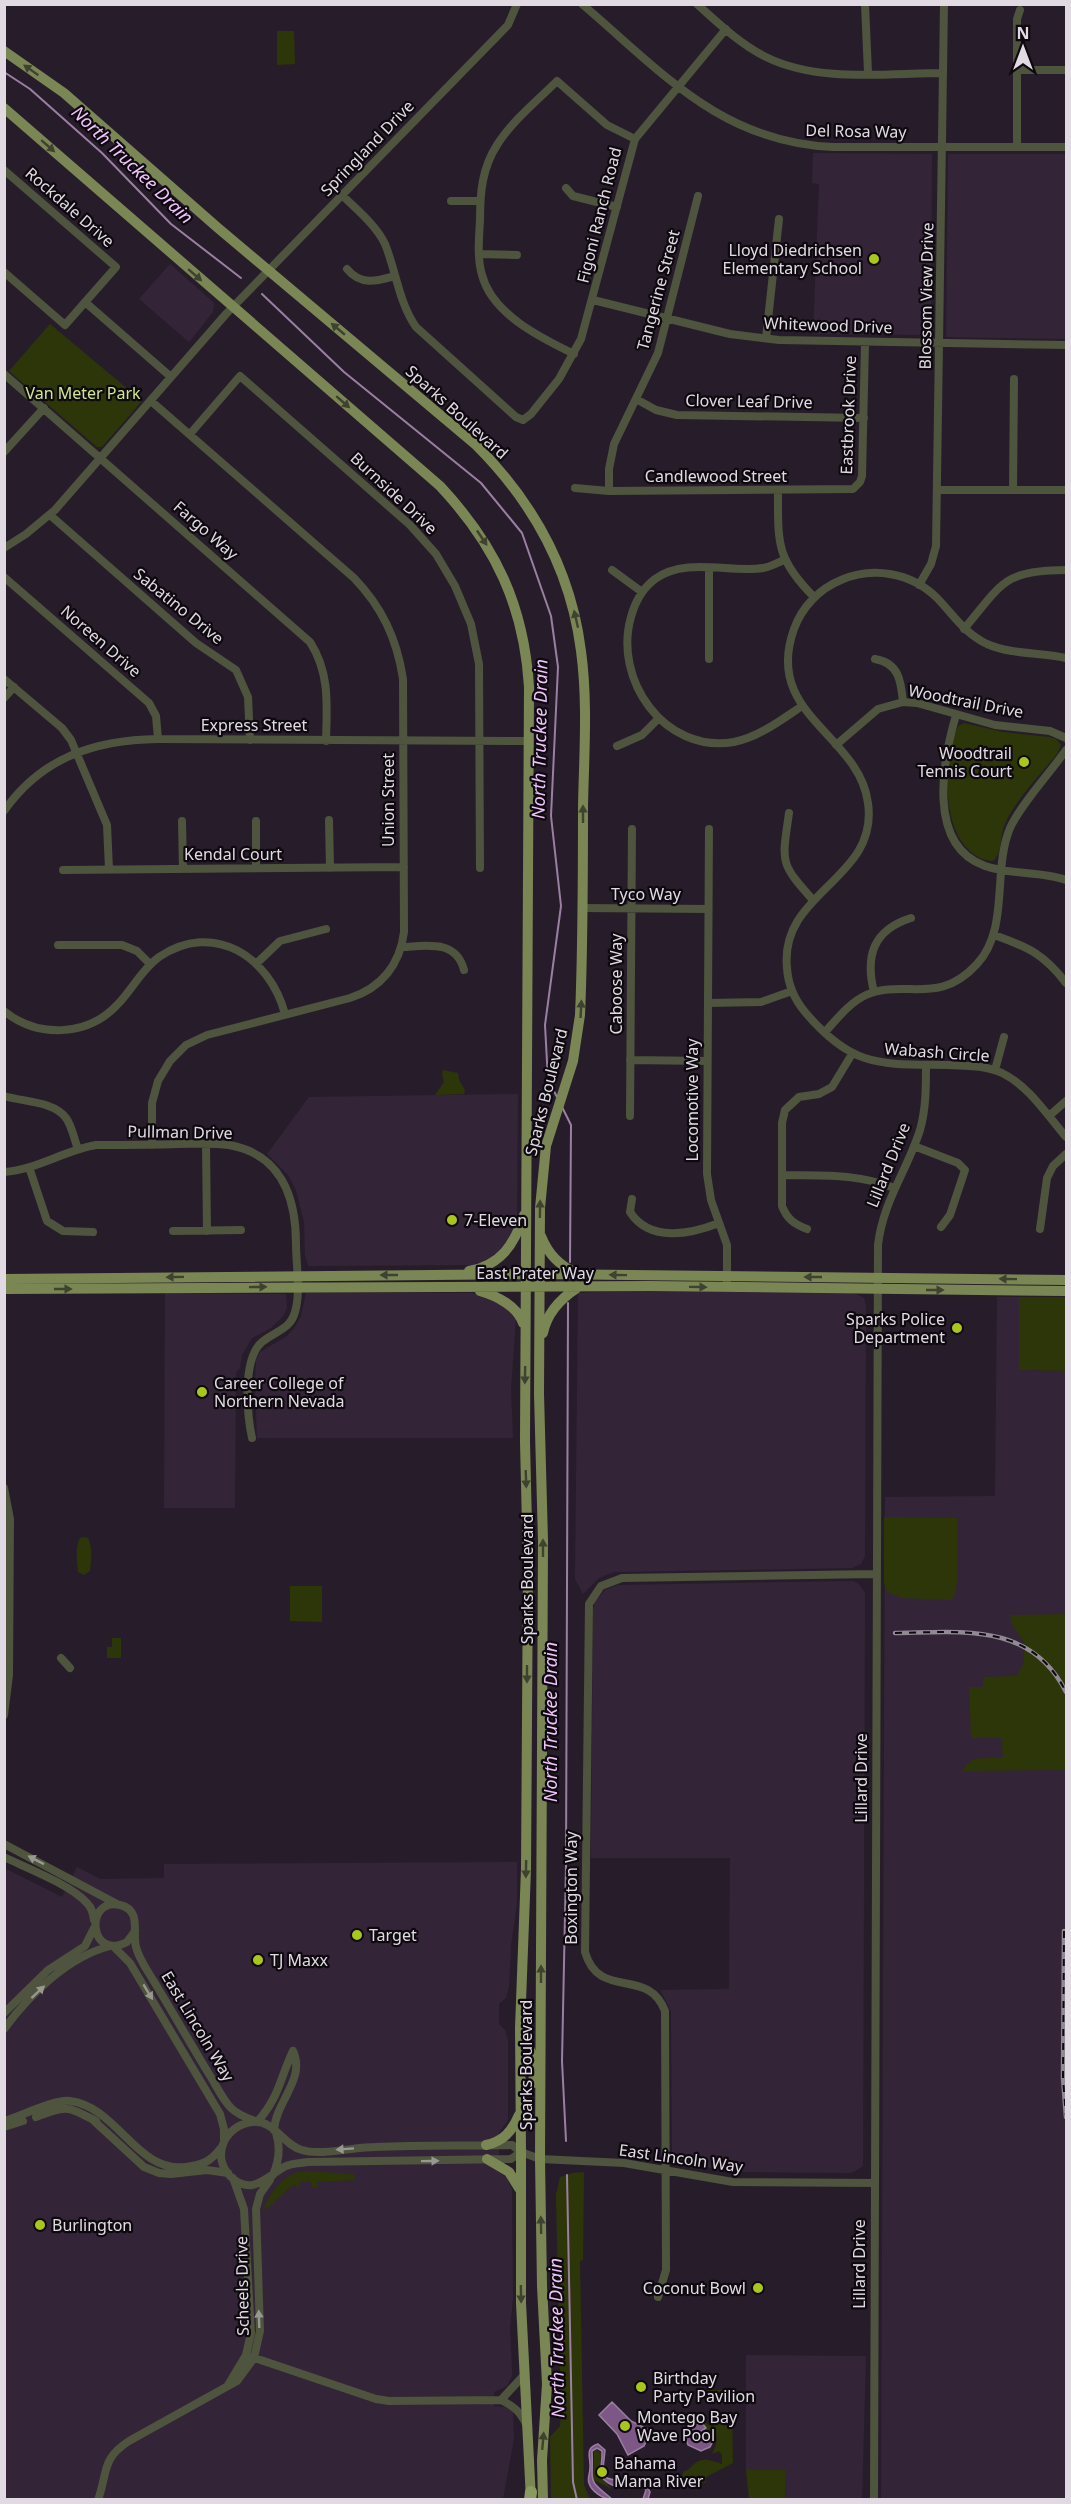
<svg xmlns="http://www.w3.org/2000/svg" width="1071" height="2504" font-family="'Noto Sans',sans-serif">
<rect width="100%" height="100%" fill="#271d2a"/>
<path fill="#332537" d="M813,153L932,154L931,335L813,334L819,184L812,183Z
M948,154H1066V339L946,337Z
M170,264L213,302L214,306L213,312L189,342L139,299Z
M518,1094L517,1219L508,1244L486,1261L472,1265L308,1266L305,1255L304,1222L296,1190L288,1175L267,1154L309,1097Z
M642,1290L854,1293L864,1298L866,1306L865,1556L861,1564L852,1568L614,1572L599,1578L583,1594L575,1579L578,1293Z
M165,1293L286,1294L287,1307L284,1315L271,1328L252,1338L242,1355L240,1368L236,1372L235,1508H164Z
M306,1293H474L501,1303L516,1318L511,1389L513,1438H257L255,1384L256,1360L260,1352L287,1336L295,1327L301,1316Z
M997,1297H1019V1370L1066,1371V2499L881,2500L885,1497L995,1496Z
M853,1581L859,1584L865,1593L863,2166L854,2172L849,2173L737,2172L680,2163L676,2160L672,2151L671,2011L660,1990L729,1989L730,1858H591L593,1609L595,1602L605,1590L618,1585Z
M517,1862V1904L511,1945L509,1987L506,1998L499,2004V2024L505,2030L508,2040V2120L499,2133V2172L507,2178L512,2189L513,2298L510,2328L512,2370V2376L507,2386L494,2392V2406L505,2407L513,2412L514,2439L503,2499H5L4,1868L62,1897L77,1867L100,1879L164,1878V1864Z
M746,2355L866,2356L862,2499H785L786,2470H746Z"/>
<path fill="#2d3609" d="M277,31H294L295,64L277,65Z
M50,324L142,401L102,447H97L9,371Z
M964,723L1003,732L1049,737L1056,739L1061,745L1057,754C1039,776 1015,800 1004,826C1000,837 1002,854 993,861C984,861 974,856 968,849C941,822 944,759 958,726Z
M443,1070L458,1073L459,1080L465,1090L464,1094L435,1095L444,1082L442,1074Z
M1019,1297H1066V1371L1019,1370Z
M884,1517L957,1518V1582L954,1598L949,1600L903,1598L887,1592L884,1583Z
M84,1537L88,1538C93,1548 91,1560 90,1571L84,1575L78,1572C77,1562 75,1546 80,1538Z
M290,1586H322V1622L290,1621Z
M1066,1614V1770L962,1771L972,1759L1003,1757L1001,1738H971L969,1687H983V1677L1016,1676L1023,1665L1025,1644L1012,1625L1010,1615Z
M112,1638H121V1658H107V1647H112Z
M306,2171L354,2174L355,2180L317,2182V2187H311V2181H300L299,2188L294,2184L265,2210L264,2209C270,2191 285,2172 306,2171Z
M584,2172L583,2260L580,2261L584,2485L590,2499H551L550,2437L560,2426L561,2416L556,2195L560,2177L573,2173Z
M708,2390H731V2404H708Z
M716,2415H732L733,2463L706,2477V2482L693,2486H684L681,2478L684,2471L688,2470C701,2456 705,2459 722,2464V2455L719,2451L712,2454C721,2436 715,2435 712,2417Z
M693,2422H704L711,2426V2433L716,2436L709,2451L706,2442L701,2441L697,2425Z
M597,2450L601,2454L599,2475L612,2489L596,2481L593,2482L594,2451Z
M746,2470H786L785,2499H749Z"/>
<path fill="#7d5887" stroke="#9b7fa3" stroke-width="1.5" d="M612,2402L631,2421L651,2431L644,2446L628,2455L617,2434L599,2415Z
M702,2423L706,2428L698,2433L701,2441H711L712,2443L710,2447L701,2451L688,2445L686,2439L691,2426Z
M598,2444L605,2450L603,2469L607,2478C620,2484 631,2474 644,2480L650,2492L648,2499H643L646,2490L638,2481H627L617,2487C593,2478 603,2470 602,2451L597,2448L592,2451C594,2483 585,2478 612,2499C604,2500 591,2491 589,2483C587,2478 590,2474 590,2468C591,2458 584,2448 598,2444Z"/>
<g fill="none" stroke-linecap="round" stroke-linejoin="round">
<path stroke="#9b7fa3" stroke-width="2" d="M4,72L30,89L102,153L171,224L241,278
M262,294L344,372L481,483L522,533L551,616L558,667L551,816L561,906L545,1025L548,1080L557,1097
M562,1107L571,1125L570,1262
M566,2141L562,2061L566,1866L568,1303
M567,2175L573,2482L577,2500"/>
<path stroke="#4e543d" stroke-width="8" d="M582,4C662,72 721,142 833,147H1066
M697,4C718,23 741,45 766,57C818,83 887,73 943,73
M865,4L868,73
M1017,70H1066
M1017,147V19L1020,10
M4,170L116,267L65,325L4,272
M566,188L573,196L617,207
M342,195C357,210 376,225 385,244C396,271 399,303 416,327L516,417L523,420
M451,201H480
M479,254L517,255
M347,269C361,286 377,281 395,276
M593,300L730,334L779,340L1066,345
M85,302L171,377
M766,338L779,219
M574,354C541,338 492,314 482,275C477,258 479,238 480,220C480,193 482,168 497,145C512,121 537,101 557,81L607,125L635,139
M4,374L310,642C330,673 327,705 326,741
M636,399L656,410L677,415L864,418
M151,401L354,578C382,607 397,639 403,679L404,932C400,965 381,988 350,998L207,1035L186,1045L170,1061L158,1081L152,1103V1145
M523,420L531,414L559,379L581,339L635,139L726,29
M190,434L240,376L410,525L436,554L455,586L471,624L479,664L480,868
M4,452L44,408
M575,488L609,491L853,489L860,482L862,476L865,343
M937,490H1066
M1013,490L1014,379
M609,491V469L614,444L658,353L698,196
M778,491C778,543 776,559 814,597
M50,515L196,643L236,670L248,697L250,740
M4,548L26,534L55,510L226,314L508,25L517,4
M784,560C777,563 770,567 763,568C729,573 686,557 655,579C643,588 635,602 631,617C613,679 664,754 734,742C759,737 781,720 802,706
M612,570L642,592
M4,577L149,703L156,716L158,739
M919,585L931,564L936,546L944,4
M964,629C1002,584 1003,570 1066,570
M1066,658C1040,652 1012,655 987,644C964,633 953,614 936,597C911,573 873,566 841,580C819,589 802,607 794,629C763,715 859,734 868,803C879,880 779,891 787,968C788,984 795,1000 805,1012C853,1069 881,1064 949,1065C967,1066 985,1065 1002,1073C1029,1086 1047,1115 1066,1137
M709,659V568
M875,659C899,663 901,681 903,702
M4,679L62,728L71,740L107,825L109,869
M4,698L14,687
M956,715C943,760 926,845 985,866C1011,875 1041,871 1066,880
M836,745L878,709L903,702L917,703L995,725L1050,731L1066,738
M617,746L642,735L659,718
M4,811C42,757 95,740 158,739L528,741
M789,813C782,863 779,862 813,900
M329,820L330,868
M182,821L183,869
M256,821V868
M709,829L707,1174L711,1200L727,1245V1287
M63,870L404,867
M583,908L708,909
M994,935C1028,947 1044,954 1066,983
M58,945H122L137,951L150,964
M402,947C426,946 456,939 464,970
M257,963L280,941L326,929
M874,992C865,956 873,930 911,918
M708,1003L761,1002L792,991
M4,1011C37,1038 87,1037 117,1005C132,990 141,970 159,957C214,920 270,957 285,1014
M825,1032C837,1019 849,1003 866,995C904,978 938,1007 977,964C1010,928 992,871 1010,828C1021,804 1050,773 1066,750
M630,1060L707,1061
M995,1070L1004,1037
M4,1096C23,1102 54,1101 66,1118C72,1126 74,1139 78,1149
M630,1116L632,829
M1049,1116L1066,1101
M206,1144L207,1231
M914,1146L958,1163L965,1170L950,1215L941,1227
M29,1167L47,1221L63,1231L93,1232
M4,1172C36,1170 65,1150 96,1145C123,1145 151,1145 178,1144C195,1144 212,1143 229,1145C281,1154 296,1197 296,1244C296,1265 301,1292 295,1312C290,1330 275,1331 262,1342C242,1359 247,1414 252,1438
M782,1175C821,1176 857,1173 894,1188
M632,1199L630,1212C650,1243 691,1234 719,1223
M807,1229C794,1224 787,1219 782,1206V1123L785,1110L799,1097L819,1094L832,1087L852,1054
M1040,1229L1047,1178L1053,1166L1066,1154
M173,1231L241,1230
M4,1488L10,1519L9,1675L4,1715
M61,1658L70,1668
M4,1844L117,1904
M4,1857C29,1869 69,1884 87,1903C92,1908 93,1913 94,1920
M135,1931L127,1942C89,1962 84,1897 120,1905C142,1910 132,1932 136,1947C139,1959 147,1970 153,1980C172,2011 190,2043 209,2074C216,2085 222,2099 231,2108C238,2115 247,2118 255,2121
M113,1946L130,1963L220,2114L224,2129V2140
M4,2013L48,1970L85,1946L94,1928
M4,2029C30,1994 68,1957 110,1946
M36,2117C68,2105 66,2106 96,2121
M92,2119L144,2167L159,2173L171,2174L207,2170L228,2173
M4,2121C21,2116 55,2099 70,2101C118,2107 136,2173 186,2167C203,2165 211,2161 221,2148
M257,2122C279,2098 280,2078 293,2051
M4,2127L23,2121
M274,2130C276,2101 306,2079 293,2051
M521,2152L511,2159L308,2162C301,2163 293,2163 286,2166C268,2175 252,2198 230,2176C210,2155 226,2125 252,2122C274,2119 283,2145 302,2150C321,2156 354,2147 375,2147C421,2145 466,2146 512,2145L521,2152L540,2159L624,2163L733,2182L875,2183
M273,2175C279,2161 281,2148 276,2133
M658,2297L666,2270L665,2011C648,1966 599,2001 585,1952L589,1604L601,1586L622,1578L876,1574
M246,2355L376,2399L389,2401L501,2400C513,2406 520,2411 526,2424
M228,2385L246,2355L251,2333L244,2209L233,2178
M501,2400L525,2374
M98,2500C108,2472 101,2459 129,2441L237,2381L254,2358L260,2331L256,2209L260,2194L270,2180
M874,2500L878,1245C883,1201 907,1171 920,1130C926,1109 926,1087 926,1065"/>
<path stroke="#7a8755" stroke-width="10" d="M4,51L64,93L218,228L476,445C533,502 571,571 581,651C588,702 584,755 583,806C583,876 583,946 580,1015L573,1061L546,1146L540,1208L539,1394L543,1541L540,2159L542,2286L547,2384L542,2460L543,2500
M4,108L440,486C496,546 524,606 529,687L525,1442L528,1567L526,1869L520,2028L521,2152V2303L531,2500
M541,1236C548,1254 559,1266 577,1273
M469,1271C501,1265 514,1245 524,1215
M4,1279L540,1274L1066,1280
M4,1289L650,1286L1066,1291
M480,1291C497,1296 517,1306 523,1323
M543,1333C547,1313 560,1299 577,1288
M522,2031L532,2055L534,2083
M486,2145C504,2141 512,2131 519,2115
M487,2159L509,2172L519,2188"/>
<path stroke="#8b9a5e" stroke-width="12" d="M530,2500L531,2492"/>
<g stroke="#918994" stroke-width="4.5">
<path id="rail" d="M895,1633C962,1632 1031,1622 1066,1692
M1064,1931L1063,2078L1066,2117"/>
</g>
<use href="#rail" stroke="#0e090f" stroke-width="2" stroke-dasharray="7" stroke-linecap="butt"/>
</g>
<defs><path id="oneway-solid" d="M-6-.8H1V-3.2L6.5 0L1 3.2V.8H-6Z" transform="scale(1.5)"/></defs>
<g fill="#3f422e">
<use href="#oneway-solid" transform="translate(31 70) rotate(-145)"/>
<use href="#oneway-solid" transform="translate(48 146) rotate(41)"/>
<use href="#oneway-solid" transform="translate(195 275) rotate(41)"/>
<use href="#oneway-solid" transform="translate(338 329) rotate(-140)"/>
<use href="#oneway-solid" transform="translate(343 402) rotate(41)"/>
<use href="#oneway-solid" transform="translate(482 538) rotate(56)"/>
<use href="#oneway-solid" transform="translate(576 619) rotate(-103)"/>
<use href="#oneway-solid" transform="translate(583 814) rotate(-90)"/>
<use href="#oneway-solid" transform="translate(581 1009) rotate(-87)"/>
<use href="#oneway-solid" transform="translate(540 1209) rotate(-89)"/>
<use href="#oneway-solid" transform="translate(389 1275) rotate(180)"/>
<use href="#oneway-solid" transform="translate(618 1275) rotate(-179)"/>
<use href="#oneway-solid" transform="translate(175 1277) rotate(179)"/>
<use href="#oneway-solid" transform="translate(813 1277) rotate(-180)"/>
<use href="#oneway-solid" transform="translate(1008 1279) rotate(-179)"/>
<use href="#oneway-solid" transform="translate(258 1287) rotate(-1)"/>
<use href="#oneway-solid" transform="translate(698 1287) rotate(1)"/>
<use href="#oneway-solid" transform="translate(63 1289)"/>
<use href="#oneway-solid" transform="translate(935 1290)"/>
<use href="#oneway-solid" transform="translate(525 1375) rotate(91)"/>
<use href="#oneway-solid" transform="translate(526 1479) rotate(88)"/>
<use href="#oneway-solid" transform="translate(543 1548) rotate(-90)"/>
<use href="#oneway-solid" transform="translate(527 1674) rotate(90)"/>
<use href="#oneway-solid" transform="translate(526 1869) rotate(91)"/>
<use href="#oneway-solid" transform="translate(541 1974) rotate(-90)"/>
<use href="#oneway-solid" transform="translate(541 2225) rotate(-91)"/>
<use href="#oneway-solid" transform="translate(521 2294) rotate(89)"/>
<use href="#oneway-solid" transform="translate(543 2441) rotate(-85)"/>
</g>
<g fill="#989790">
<use href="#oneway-solid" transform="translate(36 1860) rotate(-153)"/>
<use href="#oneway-solid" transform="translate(38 1992) rotate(-43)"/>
<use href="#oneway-solid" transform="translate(148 1992) rotate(59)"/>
<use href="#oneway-solid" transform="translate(345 2149) rotate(176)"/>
<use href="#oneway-solid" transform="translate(430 2161) rotate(-1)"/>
<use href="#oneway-solid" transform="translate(259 2319) rotate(-92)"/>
</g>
<g fill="#a9c71a" stroke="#0e090f" stroke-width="2">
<circle cx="874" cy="259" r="6"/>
<circle cx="1024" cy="762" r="6"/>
<circle cx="452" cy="1220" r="6"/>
<circle cx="957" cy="1328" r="6"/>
<circle cx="202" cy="1392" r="6"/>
<circle cx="357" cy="1935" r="6"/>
<circle cx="258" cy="1960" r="6"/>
<circle cx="40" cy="2225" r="6"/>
<circle cx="758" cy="2288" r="6"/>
<circle cx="641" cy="2387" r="6"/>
<circle cx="625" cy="2426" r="6"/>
<circle cx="602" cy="2472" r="6"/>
</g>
<g text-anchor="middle" stroke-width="4.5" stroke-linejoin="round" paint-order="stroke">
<g font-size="16" fill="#e1dae3" stroke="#0e090f">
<text transform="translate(856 131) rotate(1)" y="6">Del Rosa Way</text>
<text transform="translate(367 148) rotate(-46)" y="6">Springland Drive</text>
<text transform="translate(70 207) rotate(41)" y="6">Rockdale Drive</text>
<text transform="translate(599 215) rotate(-76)" y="6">Figoni Ranch Road</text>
<text transform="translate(658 290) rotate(-75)" y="6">Tangerine Street</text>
<text transform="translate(926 296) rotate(-89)" y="6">Blossom View Drive</text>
<text transform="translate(828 325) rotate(2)" y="6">Whitewood Drive</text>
<text transform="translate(749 401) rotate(1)" y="6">Clover Leaf Drive</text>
<text transform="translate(457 412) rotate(42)" y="6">Sparks Boulevard</text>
<text transform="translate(848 415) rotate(-88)" y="6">Eastbrook Drive</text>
<text x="716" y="482">Candlewood Street</text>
<text transform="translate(394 493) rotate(43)" y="6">Burnside Drive</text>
<text transform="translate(206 530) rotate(41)" y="6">Fargo Way</text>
<text transform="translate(179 606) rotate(39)" y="6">Sabatino Drive</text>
<text transform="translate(101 641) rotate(41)" y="6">Noreen Drive</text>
<text transform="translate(966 701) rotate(11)" y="6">Woodtrail Drive</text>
<text x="254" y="731">Express Street</text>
<text transform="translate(388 800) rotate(-90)" y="6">Union Street</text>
<text x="233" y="860">Kendal Court</text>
<text x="646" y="900">Tyco Way</text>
<text transform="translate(616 984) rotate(-90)" y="6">Caboose Way</text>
<text transform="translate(937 1052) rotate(4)" y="6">Wabash Circle</text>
<text transform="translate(546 1092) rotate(-76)" y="6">Sparks Boulevard</text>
<text transform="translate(692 1100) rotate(-90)" y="6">Locomotive Way</text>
<text transform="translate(180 1132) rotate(1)" y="6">Pullman Drive</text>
<text transform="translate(888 1165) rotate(-68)" y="6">Lillard Drive</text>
<text x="535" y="1279">East Prater Way</text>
<text transform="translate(527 1579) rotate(-90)" y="6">Sparks Boulevard</text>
<text transform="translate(861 1778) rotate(-90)" y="6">Lillard Drive</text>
<text transform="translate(571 1888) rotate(-90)" y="6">Boxington Way</text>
<text transform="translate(198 2026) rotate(59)" y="6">East Lincoln Way</text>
<text transform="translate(526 2065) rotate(-90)" y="6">Sparks Boulevard</text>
<text transform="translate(681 2158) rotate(8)" y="6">East Lincoln Way</text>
<text transform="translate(859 2264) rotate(-90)" y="6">Lillard Drive</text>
<text transform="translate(242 2286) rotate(-91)" y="6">Scheels Drive</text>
</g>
<g font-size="16" fill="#e1dae3" stroke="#0e090f" text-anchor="start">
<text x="862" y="256" text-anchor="end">Lloyd Diedrichsen<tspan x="862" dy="18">Elementary School</tspan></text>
<text x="1012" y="759" text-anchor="end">Woodtrail<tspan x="1012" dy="18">Tennis Court</tspan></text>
<text x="464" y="1226">7-Eleven</text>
<text x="945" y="1325" text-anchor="end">Sparks Police<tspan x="945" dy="18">Department</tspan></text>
<text x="214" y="1389">Career College of<tspan x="214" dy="18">Northern Nevada</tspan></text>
<text x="369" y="1941">Target</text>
<text x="270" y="1966">TJ Maxx</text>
<text x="52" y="2231">Burlington</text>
<text x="746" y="2294" text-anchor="end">Coconut Bowl</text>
<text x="653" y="2384">Birthday<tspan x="653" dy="18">Party Pavilion</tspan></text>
<text x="637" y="2423">Montego Bay<tspan x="637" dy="18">Wave Pool</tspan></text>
<text x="614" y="2469">Bahama<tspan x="614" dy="18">Mama River</tspan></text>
</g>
<g font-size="16" fill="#d1e78f" stroke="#0e090f">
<text x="83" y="399">Van Meter Park</text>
</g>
<g font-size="18" font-style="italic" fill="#f0c3fd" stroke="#0e090f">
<text transform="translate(132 165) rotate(44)" y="6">North Truckee Drain</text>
<text transform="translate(540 739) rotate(-89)" y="6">North Truckee Drain</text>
<text transform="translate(551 1722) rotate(-90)" y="6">North Truckee Drain</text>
<text transform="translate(557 2338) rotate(-91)" y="6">North Truckee Drain</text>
</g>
</g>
<rect width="1071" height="2504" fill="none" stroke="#e1dae3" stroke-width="12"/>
<g transform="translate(1023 48)" stroke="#0e090f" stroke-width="4.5" paint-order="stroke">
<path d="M0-4.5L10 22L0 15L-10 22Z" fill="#e1dae3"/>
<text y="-9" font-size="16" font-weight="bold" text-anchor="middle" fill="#e1dae3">N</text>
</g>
</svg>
